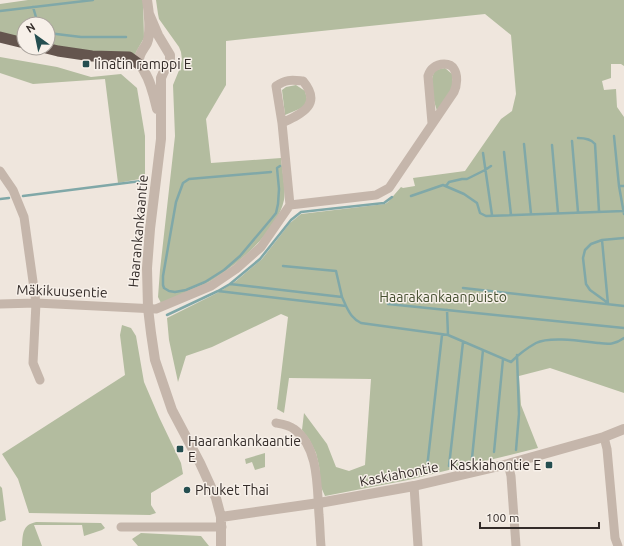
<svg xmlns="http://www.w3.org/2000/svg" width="624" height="546" font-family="Ubuntu,sans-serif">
<rect width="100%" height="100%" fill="#efe6dd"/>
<path fill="#b3bc9f" d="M28,0H143L144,38L136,52L135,57L92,53L48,46V24H24V39L0,33V4Z
M156,0H624V66L621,64H611V78L602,81L604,90L616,89L617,107L624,117V393L550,368L519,376L521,405L538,448L408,480L325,496L321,487L319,466L316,453L309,439L302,430L304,413L327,444L336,467L349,471L365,465L371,379L289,378L284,413L277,409L288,317L281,314L212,347L186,356L178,382L169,340L167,318L219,292L236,281L262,259L290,223L301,214L385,204L388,202L401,187L403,188L415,186L413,178L465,171L501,119L512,111L516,94L511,35L485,14L226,41V85L206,119L211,163L281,158C282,170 286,188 284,200C278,231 235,267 209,282C195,290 176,296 161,303L158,297L160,270L175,136L173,85L180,68L182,60L181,52L179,47L159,19L158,14Z
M0,57L57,67L91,77L121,74L137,88L145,136V178L118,183L105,79L33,84L0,73Z
M445,68L452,74L453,88L437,111C433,97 428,84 435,70Z
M296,85L305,91L307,99L304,107L285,115L282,90L286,87Z
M122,325L131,328L136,336L144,382L159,417L181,463L183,474L151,493V505L156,513L150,515L29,513L18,479L2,454L125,375L120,335Z
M265,453V467L255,470L252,462L246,464L245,459Z
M0,486L2,488L6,520L0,522Z
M36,522L101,523L105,528L102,530L84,536L82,525H34L42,546H22C23,534 22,525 36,522Z
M141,533L201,536L209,546H138L132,539Z"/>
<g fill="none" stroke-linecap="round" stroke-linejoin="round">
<path stroke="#80a8a8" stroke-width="2.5" d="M33,7L38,24
M0,11L93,0
M48,33L81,37H126
M614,136L619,186L624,214
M578,138C584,138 591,139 595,144L599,211
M572,141L578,212
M524,144L531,214
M552,145L558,213
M504,152L511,215
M483,153L492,215
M271,172L189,179L183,183L176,202L163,276V285L164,288L169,291L175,292L186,290L205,282L224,270L240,256L272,218L276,213L278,204L279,189L277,168L280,166
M446,186L449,182L462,179H467L485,170L491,166
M619,186H624
M23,196L141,181
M411,196L443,185L464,194L477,203L480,213L486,216L624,211
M0,199L9,198
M602,240L608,304
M283,266L336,271L342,297L346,306
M230,284L342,297
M463,288L624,306
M218,291L346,306C350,314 353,319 361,323L448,335L511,362C518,355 527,348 536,343C550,336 581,341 598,343C608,344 615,345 624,338
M608,303L590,290L586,284L583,258L585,250L591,244L602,240L624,238
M388,304L624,328
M447,310L448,335
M167,315L218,291L230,284L260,259L291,220L301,212L384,203L392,197
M516,450L519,414L517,355
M494,452L503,359
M472,458L483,350
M449,466L463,342
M427,468L442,335"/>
<path stroke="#c5b6ab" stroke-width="9" d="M282,123L276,86C287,79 291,80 303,81C323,105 301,114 282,123L290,205
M0,171L13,190L24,217L36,303L33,363L40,380
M0,304L36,303L156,309L211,286L236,269L261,247L290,205L376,195L389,188L454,92C457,86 458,75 454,69C450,62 439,63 433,68C430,70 429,73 428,76L432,123
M276,423C282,424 289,425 294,429C319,447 317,487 319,515C320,525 320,536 321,546
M604,437L607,449L615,538L618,546
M508,464L511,476L516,546
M414,486L418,546
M121,527H222"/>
<path stroke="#c5b6ab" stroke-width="10" d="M147,0C149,11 151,33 147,43C144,49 139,53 139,60C139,65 142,67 144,71C151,82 154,96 157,109
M149,14L158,35L170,55V64L164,71L161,78V139L150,229L147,268L148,308L151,333L155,360L172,410L200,463L216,498L221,517V546
M221,517L319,503L414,486L508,464L604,437L624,429"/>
<path stroke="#64554e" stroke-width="11" d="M0,37L24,43
M46,48L58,51L92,56L129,57L140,65"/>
</g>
<g fill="#244e50" stroke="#f7f0e9" stroke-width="1.5">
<rect x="82" y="60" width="8" height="8" rx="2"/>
<rect x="176" y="445" width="8" height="8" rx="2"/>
<rect x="545" y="461" width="8" height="8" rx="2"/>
<circle cx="187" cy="490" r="4"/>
</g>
<g text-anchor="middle" stroke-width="3" stroke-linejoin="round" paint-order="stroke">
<g font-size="14" fill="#342c29" stroke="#f7f0e9" text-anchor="start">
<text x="94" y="69">Iinatin ramppi E</text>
<text x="188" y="446">Haarankankaantie<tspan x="188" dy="16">E</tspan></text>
<text x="541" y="470" text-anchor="end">Kaskiahontie E</text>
<text x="195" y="495">Phuket Thai</text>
</g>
<g font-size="14" fill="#342c29" stroke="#f7f0e9">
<text transform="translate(138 231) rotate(-85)" y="5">Haarankankaantie</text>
<text transform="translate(62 291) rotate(2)" y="5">Mäkikuusentie</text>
<text transform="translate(399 474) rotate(-11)" y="5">Kaskiahontie</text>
</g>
<g font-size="14" fill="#454f30" stroke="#f7f0e9">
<text x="443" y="302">Haarakankaanpuisto</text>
</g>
</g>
<g transform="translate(36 36) rotate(327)"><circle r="19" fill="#f7f0e9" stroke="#a9a29c"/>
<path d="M0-3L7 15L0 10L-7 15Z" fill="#244e50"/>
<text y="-6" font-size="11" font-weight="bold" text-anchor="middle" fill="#342c29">N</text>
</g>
<path d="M480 522v6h119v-6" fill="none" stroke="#342c29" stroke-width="2"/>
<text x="486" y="522" font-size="12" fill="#342c29" stroke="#f7f0e9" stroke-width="3" paint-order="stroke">100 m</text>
</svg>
